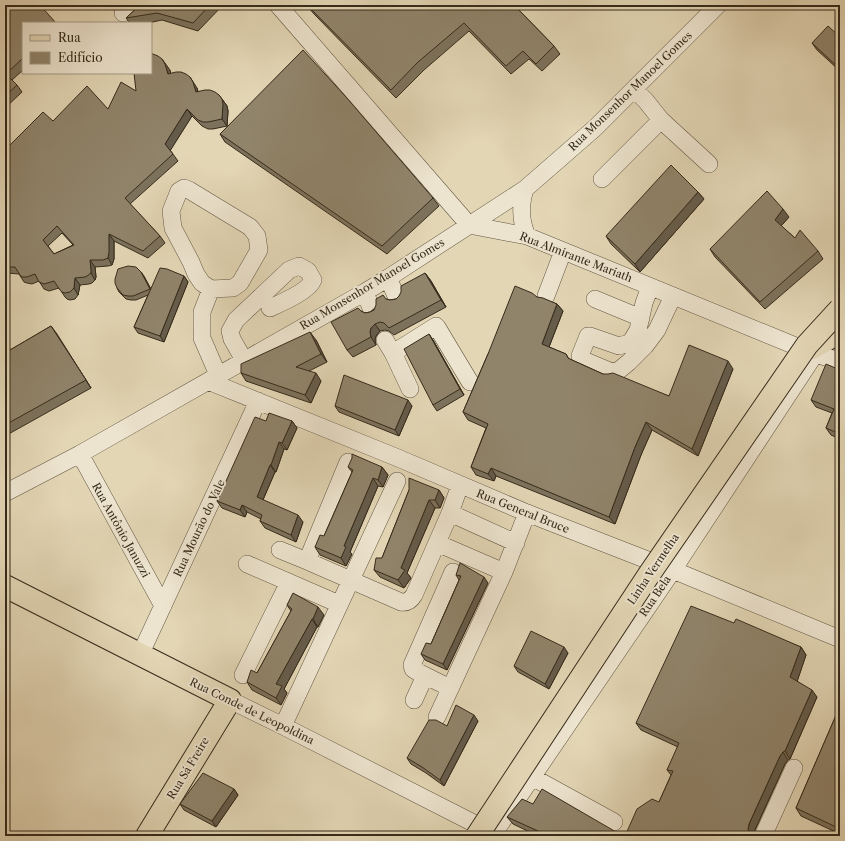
<svg xmlns="http://www.w3.org/2000/svg" width="845" height="841" font-family="'Libre Caslon Text',serif">
<rect width="100%" height="100%" fill="#e3d6b5"/>
<filter id="stains"><feTurbulence type="fractalNoise" baseFrequency=".005" numOctaves="4"/><feColorMatrix values="0 0 0 0 .2 0 0 0 0 .09 0 0 0 0 .02 0 0 0 .5 -.17"/></filter>
<radialGradient id="worn" r=".72"><stop offset=".6" stop-color="#630" stop-opacity="0"/><stop offset="1" stop-color="#630" stop-opacity=".3"/></radialGradient>
<g fill="none" stroke-linecap="round" stroke-linejoin="round">
<g stroke="#615642" stroke-width="18">
<path id="minor" d="M278,5L469,225L527,236L815,354L840,361
M123,13L130,5
M634,89L646,101L661,120L709,164
M602,179L661,120
M184,188L189,190L250,227L257,236L259,250L240,283L233,288L211,289L202,283L196,274L191,262L173,228L171,211L179,191Z
M525,189C520,206 520,220 527,236
M388,278L397,298
M650,287L644,303L638,330L632,340L629,343L619,346L590,336H588L580,356L581,359L612,372L618,371L629,362L645,346L657,330L673,296
M211,289L202,312V338L218,375
M365,292L372,311
M546,296L563,251
M595,299L641,318
M385,340L393,353L436,326L437,327L470,382
M393,353L410,389
M244,360L232,339L230,331L236,320L289,270L299,266L308,271L313,280C309,291 281,303 270,308
M208,381L398,458L527,513L673,570L840,639
M80,454L163,606
M5,493L80,454L365,292L388,278L525,189L595,128L718,5
M450,513L516,543
M437,543L504,572
M280,550L307,561L401,602C407,603 411,600 414,595L450,513L460,485
M307,561L348,462
M247,564L339,604
M140,655L258,401
M243,675L289,582
M450,688L416,671L413,669L412,665L453,572
M230,700L283,726L493,833
M414,700L425,676
M437,717L504,572L527,513
M283,726L397,481
M532,777L614,822
M492,836L673,570L815,354
M763,836L794,768"/>
</g>
<g stroke="#362b1b" stroke-width="24">
<path id="major" d="M5,586L230,700L147,836"/>
</g>
<g stroke="#362b1b" stroke-width="24">
<path id="highway" d="M812,348L840,332"/>
</g>
<use href="#minor" stroke="#ede4cf" stroke-width="17"/>
<use href="#major" stroke="#e3d6b5" stroke-width="22"/>
<use href="#highway" stroke="#e3d6b5" stroke-width="22"/>
<g stroke="#362b1b" stroke-width="24" stroke-linecap="butt">
<path id="highway-bridge" d="M477,836L650,573L807,345L840,309"/>
</g>
<use href="#highway-bridge" stroke="#e3d6b5" stroke-width="22"/>
</g>
<path fill="#7c725c" stroke="#362b1b" fill-rule="evenodd" d="M5,5L23,23V70L12,80L17,85L22,92L5,108Z
M140,5H223L198,31L162,20L148,23H130L126,18Z
M306,5H514L554,46L560,54L542,71L529,59L511,74L469,31L424,70L396,98L315,15Z
M840,37V71L817,50L812,43Z
M170,70V74L197,88L198,92L219,95L227,106L228,111L227,126L213,129H208L202,126L192,116L170,150L178,161L130,204L160,236L165,243L148,258L114,241V259L112,265L108,266L95,267L96,277L95,280L92,283L89,284L80,285L78,295L75,299L70,300L67,299L65,297L59,288L49,291L44,289L39,281L32,284L27,283L24,282L19,274L7,273L5,271V150L53,121L108,109ZM62,233L73,245L54,254L48,246Z
M220,134L433,198L439,206L387,254L225,142Z
M698,192L704,199L640,272L611,244L606,236Z
M789,217L781,226L795,238L818,251L823,259L765,309L715,257L710,249Z
M141,272L151,289L184,276L188,282L164,342L138,333L134,327L148,295L136,300H131L126,299L119,292L117,288Z
M425,273L431,281L446,307L394,335L389,331L385,330L380,331L376,336L375,340L376,345L353,357L347,350L361,311L365,313L370,312L386,299L390,300L396,299Z
M537,297L557,304L563,311L549,347L566,354L569,359L572,360L603,374L669,396L733,369L698,456L652,430L641,455L615,524L496,476L494,481L476,475L471,467L486,428L468,420L463,412L488,354Z
M51,326L91,388L5,436V340L10,350Z
M316,340L327,362L309,371L321,381L311,403L246,381L241,373Z
M433,340L464,395L437,411L433,405Z
M840,370V439L831,435L826,428L832,413L816,407L811,400Z
M335,406H412L399,436L339,412Z
M266,421H292L297,428L287,450L284,449L276,472H275L263,500L303,522L296,542L265,528L260,521L261,519L247,512L245,517L222,508L217,501Z
M348,467H382L388,475L383,487L378,486L350,552L352,554L346,566L320,555L315,547L324,536L352,472Z
M409,490H439L444,498L440,508H435L407,573L411,578L404,588L380,577L374,570L382,558Z
M456,575L488,583L447,670L425,660L421,654L431,644L459,580Z
M287,605L324,615L318,627H317L284,689L287,693L281,705L252,690L247,682L257,673L291,611Z
M734,623L801,647L806,655L797,681L817,697L790,759L788,760L785,764L754,832L659,802L671,775L667,770L678,747L641,730L636,723Z
M568,653L549,689L518,672L514,666Z
M840,706V834L801,816L796,808Z
M478,721L444,786L426,773L411,764L407,758L447,726Z
M234,789L238,795L216,827L184,810L180,804Z
M533,804L623,836H538L513,824L507,817Z"/>
<path fill="#655c4b" stroke="#362b1b" d="M162,59L170,70L172,81L168,74Z
M190,77L197,88L200,99L196,92Z
M222,99L227,106L228,111L227,126L222,119Z
M187,109L192,116L170,151L165,144Z
M698,192L704,199L640,272L635,264Z
M783,209L789,217L780,227L775,220Z
M109,234L114,241V259L112,265L108,258Z
M90,260L95,267L96,277L95,280L91,273Z
M141,272L144,276L153,293L150,289Z
M425,273L431,281L446,307L441,300Z
M184,276L188,282L164,342L160,336Z
M75,278L80,285L78,295L74,288Z
M557,304L563,311L547,352L542,344Z
M375,324L380,331L376,336L375,340L376,345L371,337L370,332L371,328Z
M51,326L57,334L91,388L86,380Z
M310,332L316,340L327,362L321,354Z
M429,334L433,340L464,395L460,389Z
M5,340L15,358L5,342Z
M728,361L733,369L698,456L692,449Z
M316,373L321,381L311,403L305,395Z
M408,400L412,406L399,436L395,430Z
M292,421L297,428L287,450L282,443Z
M646,422L652,430L641,455L615,524L609,517L635,447Z
M279,442L284,449L276,472L271,465Z
M270,465L275,472L261,504L257,497Z
M382,467L388,475L383,487L378,480Z
M491,468L496,476L494,481L488,474Z
M373,478L378,486L350,552L352,554L346,566L341,558L344,546Z
M439,490L444,498L440,508L435,500Z
M429,500L435,508L407,573L411,578L404,588L398,580L401,568Z
M242,505L247,512L245,517L240,510Z
M298,515L303,522L296,542L291,535Z
M484,577L488,583L447,670L443,664Z
M318,607L324,615L318,627L313,619Z
M312,619L317,627L284,689L287,693L281,705L276,698V684Z
M564,647L568,653L549,689L545,684Z
M801,647L806,655L796,685L790,677Z
M812,690L817,697L790,759L785,751Z
M474,715L478,721L444,786L440,780Z
M783,752L788,760L785,764L754,832L753,836H747L749,824L780,756Z
M234,789L238,795L216,827L212,821Z
M840,820V833L836,827Z"/>
<path fill="#90846b" stroke="#362b1b" fill-rule="evenodd" d="M5,5H40L56,23H23V58L6,74L17,85L5,96Z
M140,5H210L193,23L157,13L126,18Z
M307,5H514L554,46L536,64L523,51L506,66L464,23L418,62L391,90Z
M828,26L840,37V69L812,43Z
M303,50L346,97L433,198L382,246L220,134Z
M151,54H153L158,56L162,59L165,64L168,74L176,72H181L186,74L190,77L193,82L196,92L205,90H210L215,92L219,95L222,99L223,104L222,119L208,122H203L198,120L187,109L165,144L173,154L125,198L160,236L143,251L109,234V252L108,258L103,260H90L91,270V273L87,276L85,277L75,278L74,288L70,292L65,293L62,292L60,290L54,281L44,284L39,282L35,274L27,277H22L20,275L15,267H5V150L43,112L53,121L87,86L108,109L121,82L136,91L134,73H151ZM57,226L74,245L54,254L43,240Z
M671,165L698,192L635,264L606,236Z
M767,191L783,209L775,220L795,238L800,230L818,251L760,302L710,249Z
M128,266L136,267L141,272L150,289L133,296H128L123,295L117,288L115,283V279L118,269Z
M160,268L167,269L184,276L160,336L134,327Z
M425,273L441,300L389,328L384,323L380,322L375,324L371,328L370,332L371,337L347,350L331,322L358,308L361,311L365,313L370,312L374,310L376,305V299L383,295L386,299L390,300L396,299L399,296L401,292V286Z
M515,286L532,293L537,297L543,298L557,304L542,344L566,354L568,358L572,360L603,374H608L613,373L669,396L689,345L728,361L692,449L646,422L635,447L609,517L491,468L488,474L471,467L488,424L463,412L488,354Z
M51,326L86,380L5,425V342L10,350Z
M310,332L321,354L296,367L316,373L305,395L241,373V364Z
M429,334L460,389L433,405L404,349Z
M826,364L840,370V434L826,428L834,409L811,400Z
M344,375L408,400L395,430L335,406Z
M269,413L292,421L282,443L279,442L271,465H270L257,497L298,515L291,535L260,521L262,515L242,505L240,510L217,501L255,417L266,421Z
M352,454L382,467L378,480L373,478L344,546L346,547L341,558L315,547L320,535L324,536L353,470L348,467L352,458Z
M409,478L439,490L435,500H429L401,568L405,570L398,580L374,570L376,558H382L409,490Z
M460,563L484,577L443,664L421,654L426,643L431,644L461,576L456,575Z
M293,593L318,607L313,619H312L276,684L282,686L276,698L247,682L251,670L257,673L292,609L287,605Z
M691,606L734,623L736,619L801,647L790,677L812,690L785,751L783,752L780,756L749,824L748,829L749,832L747,836H625L637,809L652,799L659,802L673,771L667,770L679,743L636,723Z
M531,631L564,647L545,684L514,666Z
M456,705L474,715L440,780L422,767L407,758L429,720H436L447,726Z
M840,706V820L836,827L796,808Z
M203,773L234,789L212,821L180,804Z
M542,789L623,836H549L507,817L522,799L533,804Z
M5,830L15,836H5Z"/>
<g text-anchor="middle" stroke-width="3.5" stroke-linejoin="round" paint-order="stroke">
<g font-size="11" fill="#362b1b" stroke="#ede4cf">
<text transform="translate(630 91) rotate(-44)" y="4">Rua Monsenhor Manoel Gomes</text>
<text transform="translate(576 257) rotate(21)" y="4">Rua Almirante Mariath</text>
<text transform="translate(372 284) rotate(-31)" y="4">Rua Monsenhor Manoel Gomes</text>
<text transform="translate(523 511) rotate(22)" y="4">Rua General Bruce</text>
<text transform="translate(199 528) rotate(-65)" y="4">Rua Mourão do Vale</text>
<text transform="translate(121 530) rotate(61)" y="4">Rua Antônio Januzzi</text>
<text transform="translate(653 569) rotate(-56)" y="4">Linha Vermelha</text>
<text transform="translate(655 596) rotate(-56)" y="4">Rua Bela</text>
<text transform="translate(252 711) rotate(26)" y="4">Rua Conde de Leopoldina</text>
<text transform="translate(188 768) rotate(-59)" y="4">Rua Sá Freire</text>
</g>
</g>
<rect width="845" height="841" fill="none" stroke="#e3d6b5" stroke-width="20"/>
<rect x="6" y="6" width="833" height="829" fill="none" stroke="#362b1b" stroke-width="2"/>
<rect x="10" y="10" width="825" height="821" fill="none" stroke="#362b1b"/>
<rect x="22" y="22" width="130" height="52" fill="#ede4cf" stroke="#a49a87"/>
<rect x="30" y="35" width="20" height="6" fill="#e3d6b5" stroke="#a49a87"/>
<text x="58" y="42" font-size="12" fill="#362b1b">Rua</text>
<rect x="30" y="52" width="20" height="12" fill="#90846b" stroke="#a49a87"/>
<text x="58" y="62" font-size="12" fill="#362b1b">Edifício</text>
<rect width="100%" height="100%" filter="url(#stains)"/>
<rect width="100%" height="100%" fill="url(#worn)"/>
</svg>
